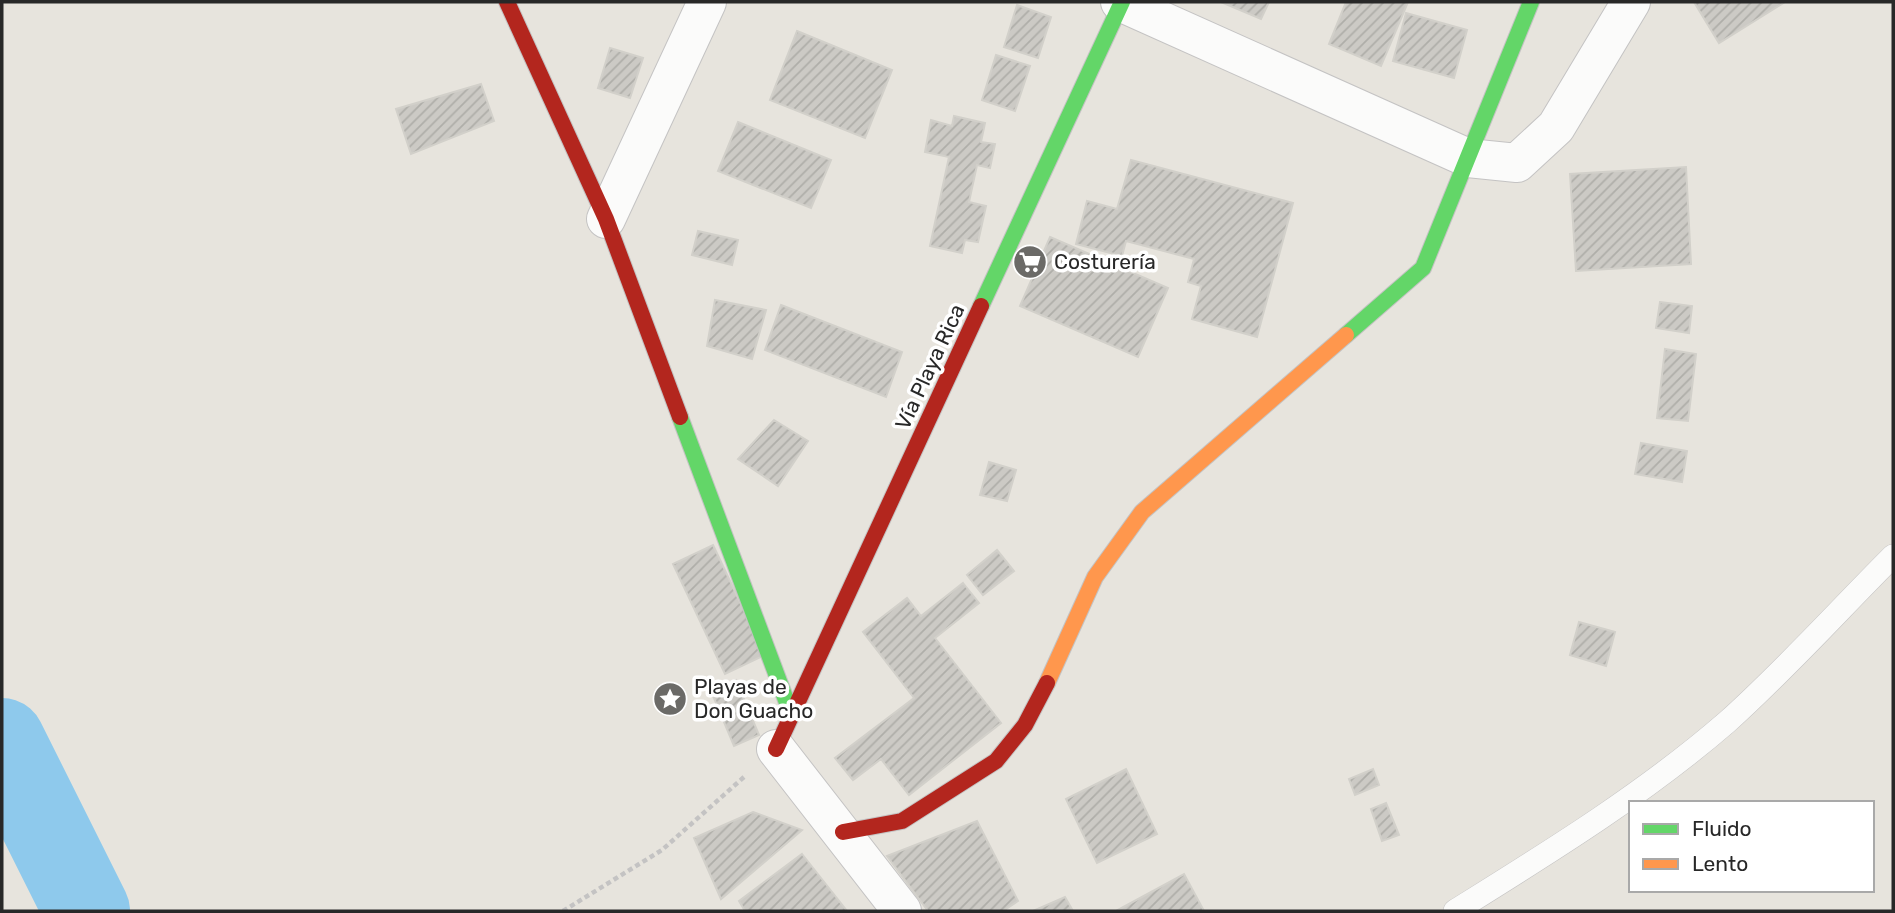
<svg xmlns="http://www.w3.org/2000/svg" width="1895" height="913" font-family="Rubik,sans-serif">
<defs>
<pattern id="building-hatch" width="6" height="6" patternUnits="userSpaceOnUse" patternTransform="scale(1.75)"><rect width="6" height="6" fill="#cccac5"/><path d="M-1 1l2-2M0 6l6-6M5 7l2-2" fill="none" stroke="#afaea9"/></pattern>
</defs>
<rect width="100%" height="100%" fill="#e7e4dd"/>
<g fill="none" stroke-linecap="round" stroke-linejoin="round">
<path stroke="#8ec9ec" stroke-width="86" d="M2,741L87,911"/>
</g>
<path fill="url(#building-hatch)" stroke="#d2d0ca" stroke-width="2" d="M1221,2H1269L1261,19Z
M1346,2H1408L1381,66L1329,44Z
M1694,2H1785L1719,43Z
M1017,5L1051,17L1038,58L1004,47Z
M1406,13L1467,30L1454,78L1393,61Z
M797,31L892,70L865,138L770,100Z
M610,48L643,58L630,98L598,88Z
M996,55L1030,66L1015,111L982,100Z
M481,84L494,121L411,154L396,109Z
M954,116L985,123L981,142L995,144L990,168L977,165L969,202L986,206L978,242L965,240L962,253L930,246L949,157L925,152L931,120L952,126Z
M738,122L831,160L811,208L718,171Z
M1131,160L1293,203L1257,337L1192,319L1201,286L1188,282L1194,259L1126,241L1122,256L1076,244L1087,201L1117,209Z
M1686,167L1691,264L1576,271L1570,174Z
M698,231L738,240L732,265L692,255Z
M1050,237L1168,288L1138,357L1020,306Z
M715,300L766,310L752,359L707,346Z
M1660,302L1692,306L1689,333L1656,328Z
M781,305L902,352L886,397L765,350Z
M1665,349L1696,354L1688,421L1657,418Z
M774,420L808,441L778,486L738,459Z
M1641,443L1687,451L1682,482L1635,474Z
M989,462L1016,470L1007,501L980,495Z
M713,545L765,655L725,674L673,564Z
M997,550L1014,571L983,595L967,575Z
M963,583L979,603L935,638L1001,723L909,795L881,759L853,780L835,758L914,698L863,632L907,598L921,616Z
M1579,622L1615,632L1606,666L1570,655Z
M736,680L759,735L734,746L711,691Z
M1126,769L1157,834L1097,863L1066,799Z
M1373,769L1379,785L1355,795L1349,779Z
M1386,803L1399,835L1382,841L1371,809Z
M753,812L802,830L721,899L694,838Z
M977,821L1018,901L1003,911H928L887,856Z
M802,854L847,911H745L739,901Z
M1184,874L1204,911H1116Z
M1065,897L1073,911H1033Z"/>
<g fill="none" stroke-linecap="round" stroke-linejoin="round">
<g stroke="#c4c3c3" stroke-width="24">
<path id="lane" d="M1455,911C1548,853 1644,794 1727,722C1785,670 1838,611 1893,556"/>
</g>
<g stroke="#c4c3c3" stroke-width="40">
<path id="street" d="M1120,2L1468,158L1517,163L1556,127L1631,2
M606,219L707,2
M776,749L902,911"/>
</g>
<g stroke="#c4c3c3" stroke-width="18">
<path id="fast" d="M981,306L1122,2
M1346,335L1423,268L1531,2
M680,417L792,716"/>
</g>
<g stroke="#c4c3c3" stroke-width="18">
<path id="slow" d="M1047,683L1095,577L1142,512L1346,335"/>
</g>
<g stroke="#c4c3c3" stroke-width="18">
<path id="jam" d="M507,2L606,219L680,417
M776,749L981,306
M843,832L902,821L996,761L1025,725L1047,683"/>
</g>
<path stroke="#c4c3c3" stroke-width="4.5" stroke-dasharray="5 3.5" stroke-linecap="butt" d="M563,911L662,850L744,777"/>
<use href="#lane" stroke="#fbfbfa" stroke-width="23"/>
<use href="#street" stroke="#fbfbfa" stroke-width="38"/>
<use href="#fast" stroke="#63d668" stroke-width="16"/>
<use href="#slow" stroke="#ff974d" stroke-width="16"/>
<use href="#jam" stroke="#b3261e" stroke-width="16"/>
</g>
<defs>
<g id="supermarket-disc" transform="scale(1.75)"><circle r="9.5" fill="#6b6a67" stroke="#fff"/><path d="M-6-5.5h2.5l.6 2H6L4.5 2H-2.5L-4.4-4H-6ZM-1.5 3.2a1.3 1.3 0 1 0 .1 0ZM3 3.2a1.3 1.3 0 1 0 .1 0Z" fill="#fff"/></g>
<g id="sight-disc" transform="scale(1.75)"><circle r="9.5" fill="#6b6a67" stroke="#fff"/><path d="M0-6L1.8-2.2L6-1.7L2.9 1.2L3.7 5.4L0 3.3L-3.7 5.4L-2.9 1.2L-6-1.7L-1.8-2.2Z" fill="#fff"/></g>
</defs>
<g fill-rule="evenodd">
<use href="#supermarket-disc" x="1030" y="262"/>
<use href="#sight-disc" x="670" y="699"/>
</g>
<g text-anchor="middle" stroke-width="7" stroke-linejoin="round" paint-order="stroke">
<g font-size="21" fill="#282828" stroke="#fff" text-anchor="start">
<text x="1054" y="269">Costurería</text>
<text x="694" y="694">Playas de<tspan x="694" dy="24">Don Guacho</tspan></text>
</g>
<g font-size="21" fill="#282828" stroke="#fff">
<text transform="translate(930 367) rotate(-65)" y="7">Vía Playa Rica</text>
</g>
</g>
<rect width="1895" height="913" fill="none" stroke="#282828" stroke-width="7"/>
<rect x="1629" y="801" width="245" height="91" fill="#ffffff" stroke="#a9a9a9" stroke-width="2"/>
<rect x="1643" y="824" width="35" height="10" fill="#63d668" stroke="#a9a9a9" stroke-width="2"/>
<text x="1692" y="836" font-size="21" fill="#282828">Fluido</text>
<rect x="1643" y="859" width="35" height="10" fill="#ff974d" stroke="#a9a9a9" stroke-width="2"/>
<text x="1692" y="871" font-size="21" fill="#282828">Lento</text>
</svg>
